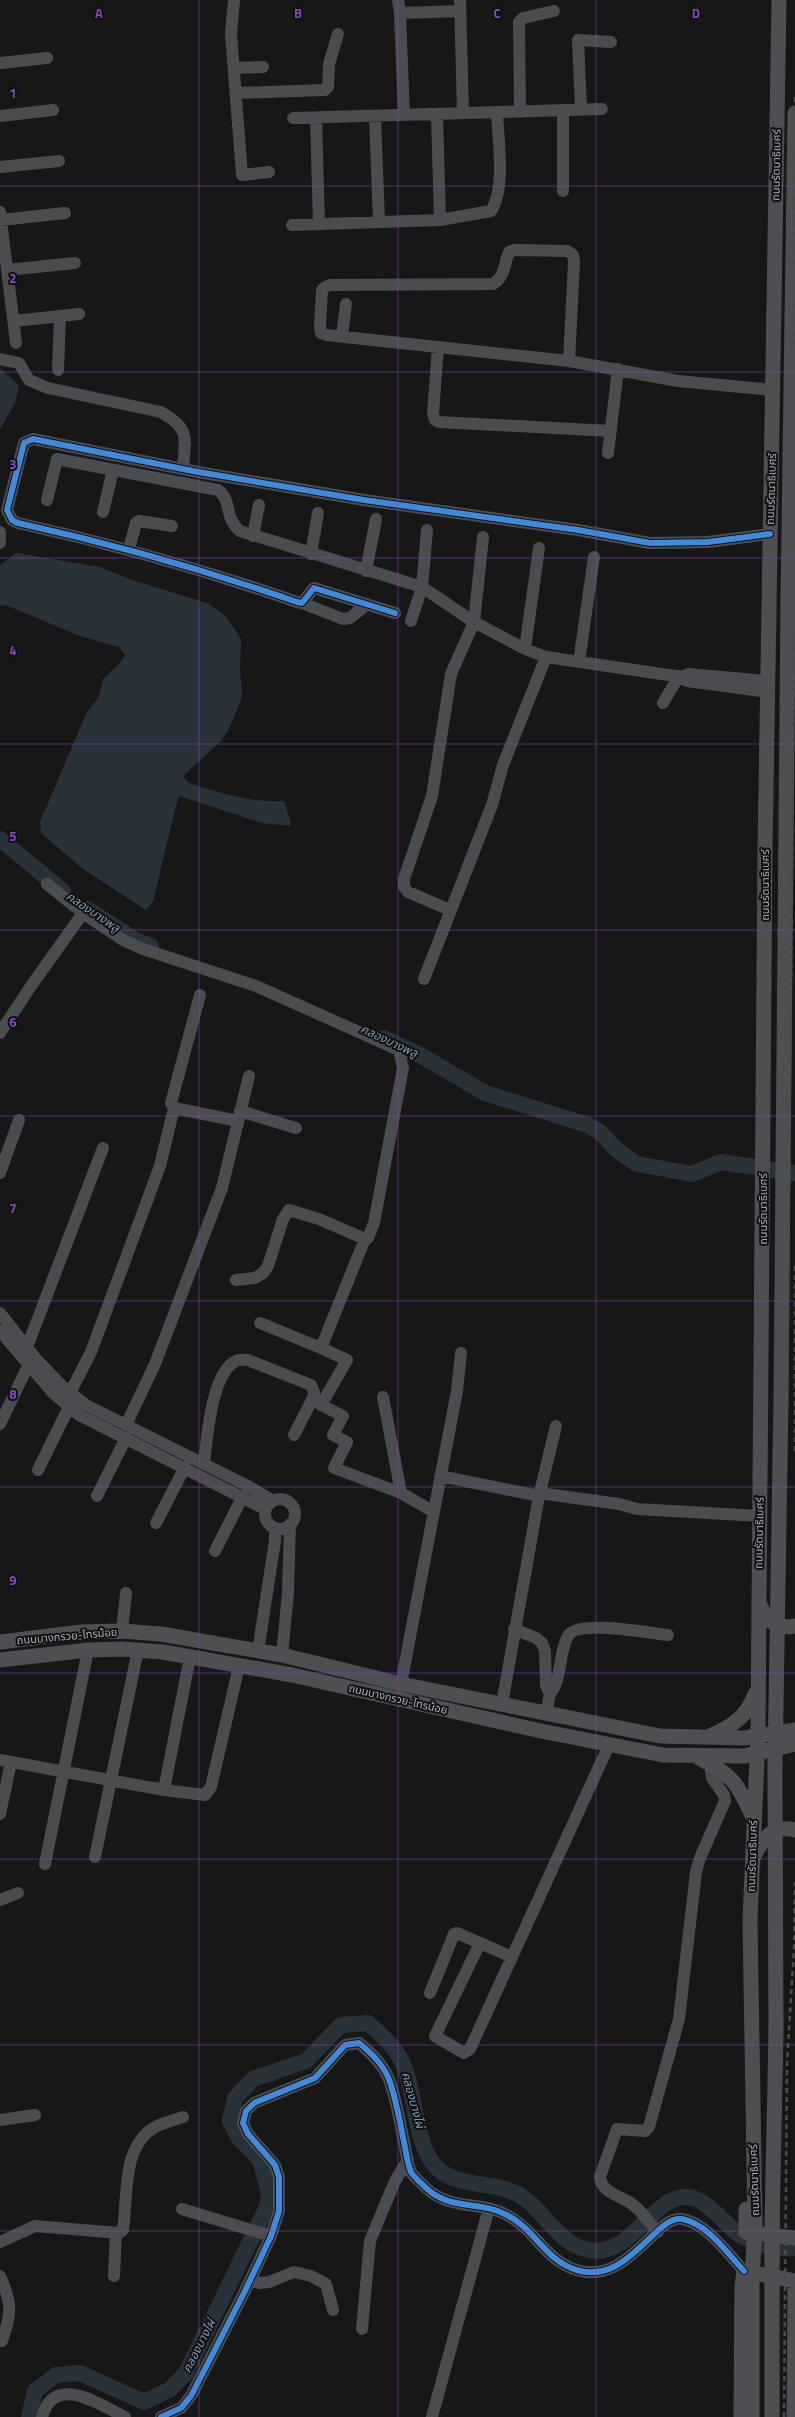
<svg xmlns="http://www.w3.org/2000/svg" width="795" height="2417" font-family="'Titillium Web','Noto Sans Thai',sans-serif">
<rect width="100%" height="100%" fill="#171717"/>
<path fill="#2a3239" d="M0,368L19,386L15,403L0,429Z
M16,553L100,567L132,580L207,603L225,615L241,639L240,670L242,694L240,703L228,731L220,742L185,774L184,778L189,783C221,793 250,803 284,801L291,823L290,826L262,823L180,796L177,802L153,901L146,910L83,869L41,833L40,822L87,712L99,697L103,679L120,663L125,655L119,647L80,636L8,606L0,605V565Z"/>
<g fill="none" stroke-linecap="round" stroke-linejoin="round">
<path stroke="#2a3239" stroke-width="16" d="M0,839L63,891
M87,909L137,941L151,946
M384,1038L422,1056L485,1093L588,1125L600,1132L618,1151L637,1164L692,1174L721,1162L795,1173
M29,2417L35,2391L56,2375L80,2373L144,2402L169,2390L186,2373L267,2207L269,2193L260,2160L238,2137L230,2121L235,2098L253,2079L306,2061L341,2025L368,2023C383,2036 398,2049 405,2069C416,2098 415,2146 437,2168C460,2190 498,2179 524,2198C546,2214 560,2245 589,2250C631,2258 653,2195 687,2197C706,2197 727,2227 740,2235C756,2244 777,2250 795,2248"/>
<path stroke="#4b4c50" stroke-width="12" d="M234,0L231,34L242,175L269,172
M398,0L400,13L404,115
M460,0L463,113
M400,13L460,11
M0,63L47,58
M234,68L263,67
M236,93L325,90L328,87L329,64L338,34
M581,109L578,40L611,42
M520,112L519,22L523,18L554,11
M437,114L440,220
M0,116L53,110
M375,116L379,222
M293,118L602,109
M316,118L319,224
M0,167L59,161
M563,191V110
M0,212L16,343
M1,220L65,213
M292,225L440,220L491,211C506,188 498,140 497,112
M7,270L75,263
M14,321L79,314
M342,336L346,304
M438,347L433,414L435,420L439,422L611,431
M0,359L19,363L29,380L48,388L161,412C191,429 185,438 183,469
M569,361L574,262L573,255L567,251L515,250L509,252C504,264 505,277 493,284L330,285L325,287L322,290L320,327L321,333L326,335L569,361L678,381L773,390
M58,370L60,316
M608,453L618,369
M47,500L57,459L218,490C232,500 224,518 240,531L422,587L474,622L525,649L546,657L682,677
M103,512L113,470
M0,532V543
M253,536L259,505
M129,549L136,523L139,521L172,526
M311,554L318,513
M366,571L376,519
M302,603L343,619L350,618L367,604
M395,613L314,588L302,603L297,602C205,570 113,544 18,523L12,520L7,510L24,443L33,439L198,472L364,500L578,530L650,543L708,542L770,534
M411,621L422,587L427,530
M525,649L539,548
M579,662L594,557
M768,692L687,681L682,677L688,674L768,681
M663,703L679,676
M47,884L83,913L123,940L143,949L256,986L399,1050L403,1068L374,1223L368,1238L365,1239L319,1219L289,1210L283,1219L268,1266L263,1273L255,1278L236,1280
M450,910L408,892L404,887V879L432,796L451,674L474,622L483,537
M424,979L492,805L503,765L546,657
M200,995L171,1103L174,1108L238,1121
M0,1033L31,986L83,913
M240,1111L296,1128
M0,1173L19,1120
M365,1239L321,1348L347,1360L321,1405L343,1416L333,1435L347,1442L334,1468L401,1493
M0,1313L36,1359L62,1386L86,1405L248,1486L273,1501
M260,1323L321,1348
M0,1331L54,1394L79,1415L265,1509
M21,1350L29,1342L103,1148
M70,1393L91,1352L160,1166L174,1108
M383,1397L401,1493L434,1512
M0,1424L28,1366
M126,1425L155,1364L222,1188L249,1076
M204,1464C207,1439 211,1373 236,1361C239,1359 244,1360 248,1360L311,1385L314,1392L313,1398L294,1435
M38,1470L69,1407
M440,1476L539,1496
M539,1493L619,1504L637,1509L760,1516
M97,1496L126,1438
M265 1514a15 15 0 1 1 30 0a15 15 0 1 1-30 0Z
M156,1523L185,1467
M215,1551L243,1496
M514,1629L536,1638L542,1643L545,1651L546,1685L550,1694L546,1713
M122,1631L126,1593
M258,1651L275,1541V1529
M282,1655L288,1593L290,1524
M401,1684L457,1391L461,1353
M550,1694C563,1677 558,1654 568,1636C577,1619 649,1633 668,1635
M502,1704L539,1496L556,1426
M0,1760L164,1790L205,1795L211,1787L239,1666
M164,1790L190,1657
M0,1814L11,1762
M95,1857L138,1650
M45,1864L88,1650
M0,1900L18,1893
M480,1943L435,2036L464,2053L470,2049L609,1745
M430,1993L454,1934L457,1933L512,1957
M0,2120L35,2115
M182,2209L271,2236
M658,2232C649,2223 642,2211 632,2204C620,2195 602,2194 600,2177L617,2129L645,2131L649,2127L679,2019L696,1872L700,1858L725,1801L724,1795L712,1778L710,1763
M0,2242L35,2226L119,2233L123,2230C128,2197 121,2144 157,2126C165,2122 175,2120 183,2117
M0,2276C12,2303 12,2313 2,2341
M114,2276L116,2233
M250,2280L260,2283L269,2282L294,2272L311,2276L326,2284L333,2310
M362,2329L370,2241L395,2181L408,2160
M42,2417C54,2373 99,2404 125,2417
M161,2417L181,2408L191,2396L244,2293L271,2236L279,2211V2177L275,2165L248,2134L243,2123L246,2111L254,2103L315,2078L345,2045L359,2043C370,2052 381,2062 387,2075C395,2091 400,2123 404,2142C406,2151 407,2163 411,2172C413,2176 418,2180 421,2183C448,2213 477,2199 507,2215C533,2228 544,2257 571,2268C626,2291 654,2215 682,2219C708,2224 727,2253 744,2271
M432,2417L489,2208"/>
<path stroke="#4d4f52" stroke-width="15" d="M781,1399L788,599L795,113
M759,1602C765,1619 776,1630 795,1626
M0,1642L81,1632L122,1631L161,1634L282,1655L401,1684L660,1736L744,1738L795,1730
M0,1660L88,1650L122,1649L163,1652L292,1675L541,1731L663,1755L744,1756L795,1744
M710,1736C731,1727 747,1717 755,1694
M699,1758C732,1776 736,1780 752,1815
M753,1858C762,1840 772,1824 795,1830
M746,2209V2232L795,2238
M755,2223L750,1920L758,1736L765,850L779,0
M772,2229L776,2031
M772,2288V2417
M741,2417L742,2286L744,2271L795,2281
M752,2417V2280
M794,2417L795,2285"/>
<path stroke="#4b4c4f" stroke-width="2.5" stroke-dasharray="5 4" stroke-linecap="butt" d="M795,97L793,291L795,377
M795,1266V1451
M777,2417L780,2063L777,1947L779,1735L781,1540L787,1413L795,561
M784,2417L787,2063L794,1947L795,1882"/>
<path stroke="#4d4f52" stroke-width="15" d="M776,2031L775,1767L781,1399
M752,2280L755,2223
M772,2288V2229"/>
<g stroke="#111113" stroke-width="8">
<path id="cycleway" d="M395,613L314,588L302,603L297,602C205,570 113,544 18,523L12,520L7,510L24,443L33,439L198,472L364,500L578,530L650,543L708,542L770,534
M161,2417L181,2408L191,2396L244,2293L271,2236L279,2211V2177L275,2165L248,2134L243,2123L246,2111L254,2103L315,2078L345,2045L359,2043C370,2052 381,2062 387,2075C395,2091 400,2123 404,2142C406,2151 407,2163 411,2172C413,2176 418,2180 421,2183C448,2213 477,2199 507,2215C533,2228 544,2257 571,2268C626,2291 654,2215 682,2219C708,2224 727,2253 744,2271"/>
</g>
<use href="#cycleway" stroke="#408adc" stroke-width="6"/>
</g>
<path fill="none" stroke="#8446be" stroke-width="1" stroke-opacity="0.55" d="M199,0V2417M398,0V2417M596,0V2417M0,186H795M0,372H795M0,558H795M0,744H795M0,930H795M0,1116H795M0,1301H795M0,1487H795M0,1673H795M0,1859H795M0,2045H795M0,2231H795"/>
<g text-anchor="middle" stroke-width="4" stroke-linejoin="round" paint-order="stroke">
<g font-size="11" fill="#a8adb8" stroke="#111113">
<text transform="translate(776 165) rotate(-89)" y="4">ถนนรัตนาธิเบศร์</text>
<text transform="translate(771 489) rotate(-88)" y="4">ถนนรัตนาธิเบศร์</text>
<text transform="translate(765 885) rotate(-90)" y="4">ถนนรัตนาธิเบศร์</text>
<text transform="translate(763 1209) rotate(-90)" y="4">ถนนรัตนาธิเบศร์</text>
<text transform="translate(759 1533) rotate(-89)" y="4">ถนนรัตนาธิเบศร์</text>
<text transform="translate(67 1636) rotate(-5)" y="4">ถนนบางกรวย-ไทรน้อย</text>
<text transform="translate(398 1699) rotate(13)" y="4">ถนนบางกรวย-ไทรน้อย</text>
<text transform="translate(752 1856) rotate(-88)" y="4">ถนนรัตนาธิเบศร์</text>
<text transform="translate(754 2180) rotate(-92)" y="4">ถนนรัตนาธิเบศร์</text>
</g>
<g font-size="12" font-style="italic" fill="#7f9bb3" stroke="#111113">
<text transform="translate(93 912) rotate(34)" y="4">คลองบางพลู</text>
<text transform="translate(389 1041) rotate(25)" y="4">คลองบางพลู</text>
<text transform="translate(413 2100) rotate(75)" y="4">คลองบางไผ่</text>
<text transform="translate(199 2346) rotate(-63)" y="4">คลองบางไผ่</text>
</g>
</g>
<g font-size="13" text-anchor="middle" font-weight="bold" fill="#8446be" stroke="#111113" stroke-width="4" stroke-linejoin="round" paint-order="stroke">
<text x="99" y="18">A</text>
<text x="298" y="18">B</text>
<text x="497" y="18">C</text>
<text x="696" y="18">D</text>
<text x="13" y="98">1</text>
<text x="13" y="283">2</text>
<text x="13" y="469">3</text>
<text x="13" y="655">4</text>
<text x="13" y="841">5</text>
<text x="13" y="1027">6</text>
<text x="13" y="1213">7</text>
<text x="13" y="1399">8</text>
<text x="13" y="1585">9</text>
</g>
</svg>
